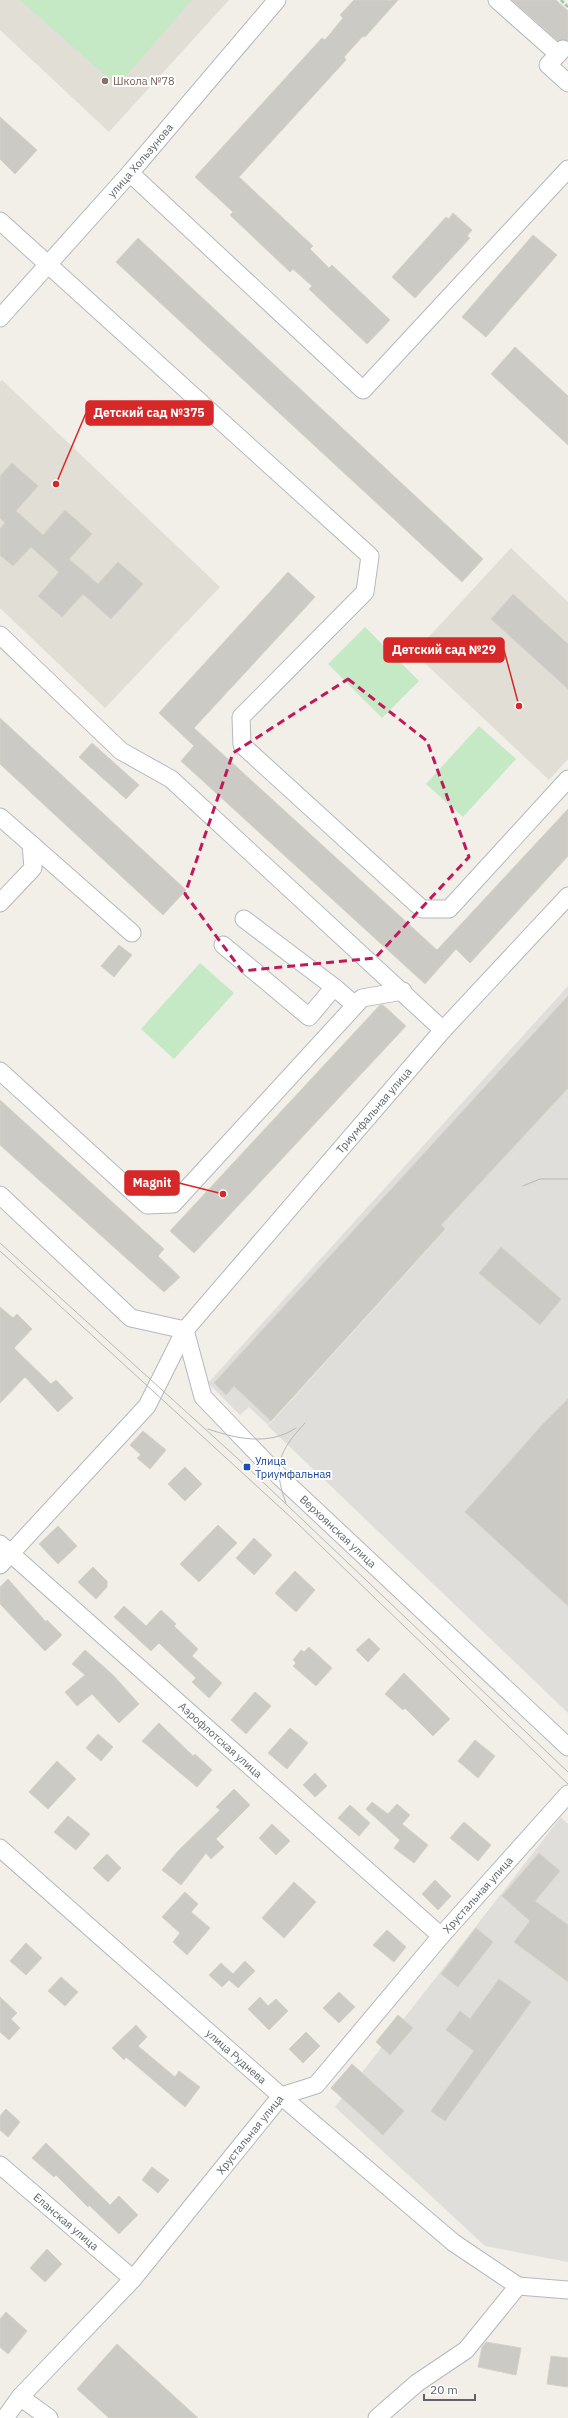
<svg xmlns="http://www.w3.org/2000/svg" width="568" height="2418" font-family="'IBM Plex Sans',sans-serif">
<rect width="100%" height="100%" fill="#f1efe8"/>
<path fill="#e0deda" d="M568,986V1713L268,1426L549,1116L268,1425L249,1407L240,1415L208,1383Z
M561,1817L568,1824V2262L485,2246L335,2107Z"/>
<path fill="#e1ded6" d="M0,0H229L109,132L0,30Z
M2,380L220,587L105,708L0,608V382Z
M511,548L568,602V759L549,780L414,653Z"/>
<path fill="#c5e8c5" d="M20,0H192L117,86Z
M365,627L419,681L382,718L328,664Z
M479,726L516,759L463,817L426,784Z
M200,963L234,993L174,1059L141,1029Z"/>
<path fill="#cccac5" stroke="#d6d1c6" d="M354,0H398L365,37L363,36L344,57L346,60L239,177L313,246L310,249L329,268L332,265L390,320L367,344L309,289L312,286L293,269L290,272L230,215L233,212L195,177L322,38L325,40L343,18L340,15Z
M512,0H556L568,11V41H558Z
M0,117L37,150L15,174L0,159Z
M453,213L472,230L467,236L470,238L415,298L392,277L446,217L449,219Z
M533,235L557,255L486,337L462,317Z
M138,238L483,559L462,582L116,262Z
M515,347L568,396V445L491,374Z
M12,463L38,486L16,511L43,535L65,510L92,534L69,559L98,584L118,562L143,584L111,619L83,594L62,617L38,596L59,572L31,547L13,566L0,555V529L5,523L0,518V476Z
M288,572L315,597L194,728L437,950L568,809V856L470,963L456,949L425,984L181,761L194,746L159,713Z
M513,594L568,644V689L491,619Z
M0,718L186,890L163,915L0,764Z
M92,743L139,785L126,799L79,757Z
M119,945L132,955L114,977L101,966Z
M568,996V1088L441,1225L445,1229L271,1421L234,1386L226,1395L214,1383Z
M380,1005H383L406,1026L194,1253L170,1231Z
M0,1100L164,1249L158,1256L180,1277L164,1292L0,1145Z
M501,1247L561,1299L540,1325L479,1273Z
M0,1307L13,1318L17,1314L32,1329L14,1348L51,1384L56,1380L73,1398L58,1412L25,1377L0,1403Z
M568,1399V1606L465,1512L542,1425Z
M143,1431L166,1450L150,1469L137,1458L141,1455L130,1445Z
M185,1467L202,1484L185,1501L168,1484Z
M218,1525L237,1543L199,1582L180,1564Z
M58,1526L77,1546L58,1564L39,1544Z
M254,1538L272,1555L254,1575L236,1558Z
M93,1567L107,1581V1587L96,1599L78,1582Z
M295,1571L315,1590L296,1612L275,1593Z
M8,1579L46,1622L47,1620L62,1635L45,1651L0,1604V1587Z
M124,1606L146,1626L161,1610L176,1624L174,1626L198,1649L192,1656L222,1683L209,1698L192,1682L196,1678L159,1643L151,1651L114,1617Z
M369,1638L380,1649L368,1662L356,1650Z
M309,1647L332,1668L316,1686L293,1666L296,1663L293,1660L301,1650L304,1652Z
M85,1650L114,1676L139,1704L119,1723L92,1694L77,1706L65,1692L85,1675L72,1664Z
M404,1673L450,1719L433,1736L405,1708L403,1710L385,1694Z
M255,1692L271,1706L246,1734L231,1720Z
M159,1723L193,1756L195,1754L212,1770L197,1787L142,1741Z
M290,1728L308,1743L287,1769L268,1753Z
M98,1734L113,1747L101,1761L86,1748Z
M475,1740L495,1756L478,1778L458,1761Z
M57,1761L76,1779L48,1809L29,1792Z
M315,1773L327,1786L315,1797L303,1785Z
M234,1789L250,1805L216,1839L224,1847L211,1859L206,1853L181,1885L162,1870L177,1852L220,1810L216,1807Z
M372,1802L388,1814L397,1804L410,1815L402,1824L428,1845L414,1863L394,1848L400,1840L366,1809Z
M350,1805L370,1823L359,1836L338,1818Z
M68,1816L90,1834L76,1850L54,1832Z
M464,1822L491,1845L478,1861L450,1838Z
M272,1824L290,1841L276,1855L259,1838Z
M539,1853L560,1871L535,1901L568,1925V1982L514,1942L530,1921L502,1896Z
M107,1854L121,1868L108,1882L93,1868Z
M435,1880L451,1896L438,1910L422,1894Z
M294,1882L316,1902L284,1938L262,1918Z
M185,1892L198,1904L191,1912L210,1928L187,1955L173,1942L180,1933L162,1917Z
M476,1928L493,1942L458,1987L441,1974Z
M387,1930L406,1947L394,1962L373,1945Z
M26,1943L42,1958L26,1975L10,1961Z
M245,1961L255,1971L238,1988L229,1980L222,1987L209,1975L221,1963L233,1974Z
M61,1977L78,1992L65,2006L48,1991Z
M499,1979L531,2002L445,2121L431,2111L474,2051L446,2030L460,2011L470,2019Z
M339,1992L355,2007L339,2023L323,2008Z
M0,1997L17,2013L11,2019L20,2028L9,2040L0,2032Z
M260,1997L268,2006L276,1999L288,2011L269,2030L248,2009Z
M398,2015L413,2028L390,2055L376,2042Z
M136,2025L147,2037L138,2046L175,2077L179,2071L200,2087L185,2107L126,2057L124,2060L112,2048Z
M306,2032L320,2046L303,2063L289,2049Z
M352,2064L404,2111L383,2135L331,2088Z
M6,2109L20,2122L8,2137L0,2130V2116Z
M46,2143L110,2205L119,2196L138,2215L119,2234L89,2205L88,2207L56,2175L54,2177L32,2158Z
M152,2167L169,2180L158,2193L142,2180Z
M47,2249L62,2264L45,2282L30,2268Z
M6,2312L27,2331L8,2354L0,2347V2319Z
M486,2342L521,2348L516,2375L478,2367L482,2347Z
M117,2344L198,2418H109L77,2389Z
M551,2356L568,2358V2387L547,2384Z"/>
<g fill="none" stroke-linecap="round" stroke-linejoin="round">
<g stroke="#b5b8bc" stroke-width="19">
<g id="minor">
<path d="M497,0L558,54"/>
<path d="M563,49L548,65L568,83"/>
<path d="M130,173L363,390L568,169"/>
<path d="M0,221L370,556L365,592L241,717L242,745L422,909H449L568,779"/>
<path id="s1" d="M0,318L130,173L277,0"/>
<path d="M0,635L121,751L171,779L443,1030"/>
<path d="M0,817L31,844L33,868L0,903"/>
<path d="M31,844L132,933"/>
<path d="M244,919L334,987"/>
<path d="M223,945L309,1017L334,987L355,1005"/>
<path d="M0,1071L147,1205L173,1204L362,998L403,991"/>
<path id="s2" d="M0,1195L131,1318L185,1330L203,1397L279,1476L568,1747"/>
<path id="s3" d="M0,1544L441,1936"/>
<path id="s4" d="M0,1565L147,1406L185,1330L443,1030L568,896"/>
<path id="s5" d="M0,1848L281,2096L454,2243L518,2286L568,2290"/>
<path id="s6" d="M0,2165L133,2279"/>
<path d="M20,2397L49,2418"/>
<path id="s7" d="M5,2418L20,2397L133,2279L281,2096L316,2085L441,1936L568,1794"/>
<path d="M377,2418L417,2383L466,2350L518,2286"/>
</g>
</g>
<path stroke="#9cc7a9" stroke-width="2.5" stroke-dasharray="4 2" stroke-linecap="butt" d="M561,0L568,7"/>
<use href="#minor" stroke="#fff" stroke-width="17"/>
<path stroke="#b6b7b8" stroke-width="1" d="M523,1186L540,1179H568
M0,1243L247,1467L568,1772
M0,1251L296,1522L568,1784
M208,1429C237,1439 269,1446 296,1428
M286,1503C272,1466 279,1451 305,1423"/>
</g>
<path fill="none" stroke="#c2185b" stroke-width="3" stroke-dasharray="8 5" stroke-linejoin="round" d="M348,679L427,741L469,857L375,958L242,971L185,894L233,753Z"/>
<circle fill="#8d6e63" stroke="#fff" stroke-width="1.5" cx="105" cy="81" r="4"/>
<rect fill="#1a4fb4" stroke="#fff" stroke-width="1.5" x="243" y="1463" width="8" height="8" rx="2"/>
<g text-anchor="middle" stroke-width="4" stroke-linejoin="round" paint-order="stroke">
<g font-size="11" fill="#785e54" stroke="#fff" text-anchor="start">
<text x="113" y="85">Школа №78</text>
</g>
<g font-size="11" fill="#5f6368" stroke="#fff">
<text dy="4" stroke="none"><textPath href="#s1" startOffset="211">улица Хользунова</textPath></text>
<text dy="4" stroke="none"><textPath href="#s4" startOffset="591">Триумфальная улица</textPath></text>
<text dy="4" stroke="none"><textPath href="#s2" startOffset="495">Верхоянская улица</textPath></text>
<text dy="4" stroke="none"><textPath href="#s3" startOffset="295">Аэрофлотская улица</textPath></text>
<text dy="4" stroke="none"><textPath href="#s7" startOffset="711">Хрустальная улица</textPath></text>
<text dy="4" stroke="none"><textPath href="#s5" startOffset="315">улица Руднева</textPath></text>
<text dy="4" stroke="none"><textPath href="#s7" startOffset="375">Хрустальная улица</textPath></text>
<text dy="4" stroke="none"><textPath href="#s6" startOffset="87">Еланская улица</textPath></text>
</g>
<g font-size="11" fill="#164399" stroke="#fff" text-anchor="start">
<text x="255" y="1465">Улица<tspan x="255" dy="13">Триумфальная</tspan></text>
</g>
</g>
<path fill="none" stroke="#d62828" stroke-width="1.5" d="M56 484L86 413M519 706L504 650M223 1194L179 1183"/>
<g fill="#d62828" stroke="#fff" stroke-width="1.5">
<circle cx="56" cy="484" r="4"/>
<circle cx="519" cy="706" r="4"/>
<circle cx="223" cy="1194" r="4"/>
</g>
<g fill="#d62828" stroke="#d62828" stroke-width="1.5">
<rect x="86" y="401" width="127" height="24" rx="4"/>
<rect x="384" y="638" width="120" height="24" rx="4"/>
<rect x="125" y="1171" width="54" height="24" rx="4"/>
</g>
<g font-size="12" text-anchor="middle" font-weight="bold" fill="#fff">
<text x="149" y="417">Детский сад №375</text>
<text x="444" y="654">Детский сад №29</text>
<text x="152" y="1187">Magnit</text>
</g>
<path d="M424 2394v6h51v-6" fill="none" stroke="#5f6368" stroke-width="2"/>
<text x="430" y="2394" font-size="12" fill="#5f6368" stroke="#ffffff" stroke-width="3" paint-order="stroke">20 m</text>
</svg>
